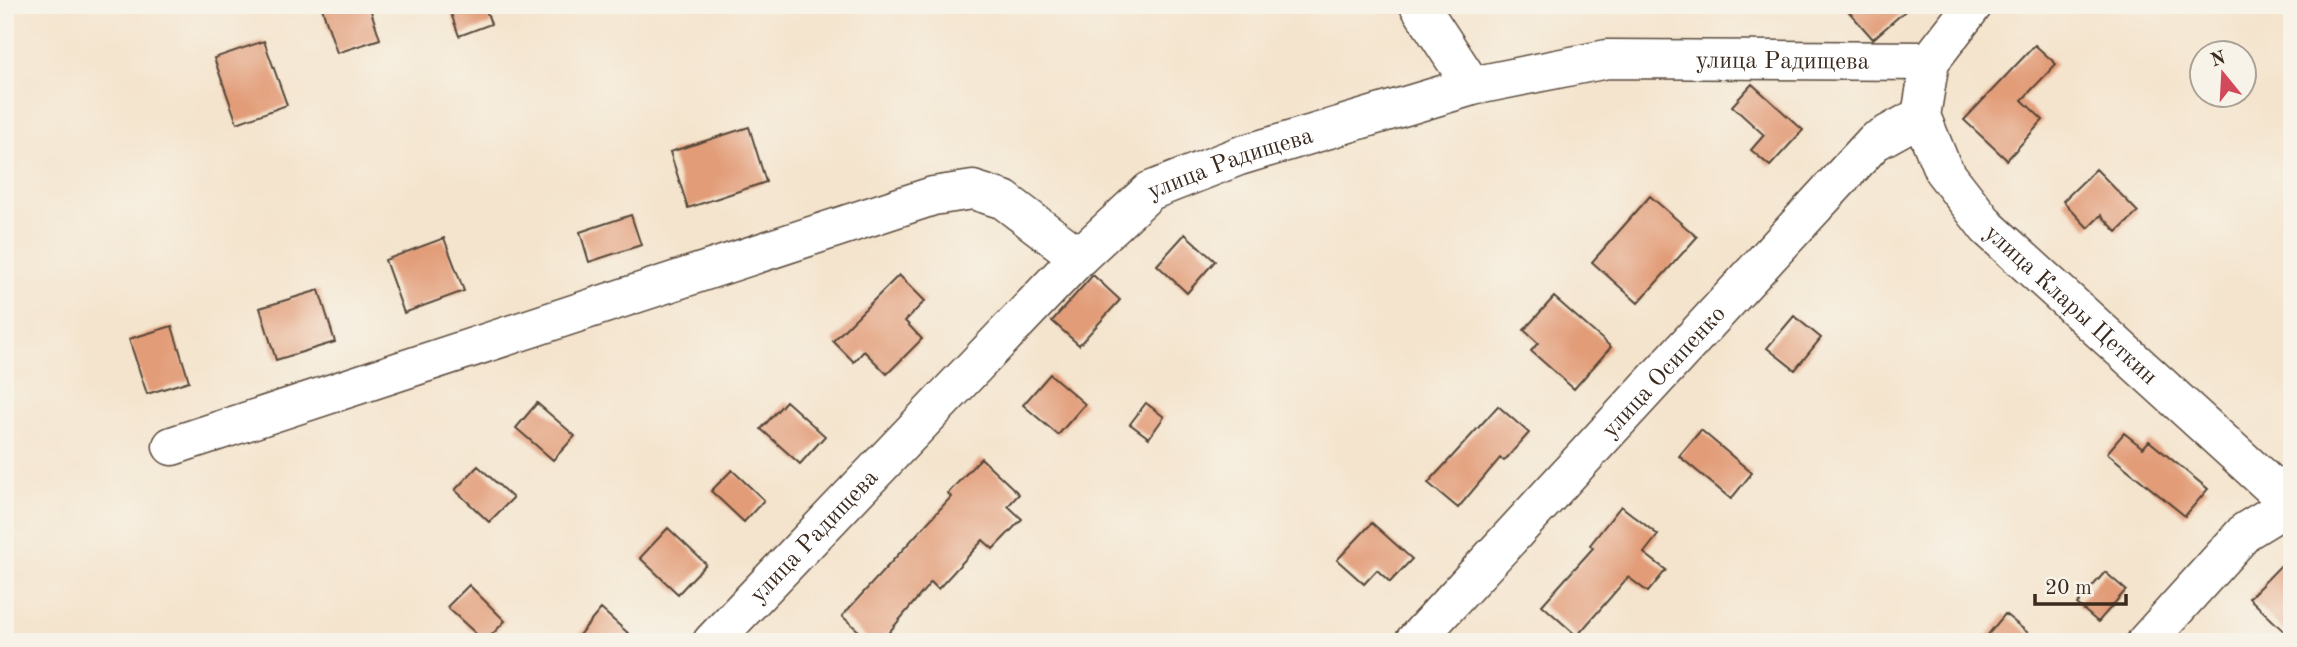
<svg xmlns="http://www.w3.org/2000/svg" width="2297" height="647" font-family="'Old Standard TT',serif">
<rect width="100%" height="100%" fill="#f7f3e8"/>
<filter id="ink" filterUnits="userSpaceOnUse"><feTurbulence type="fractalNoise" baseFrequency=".0143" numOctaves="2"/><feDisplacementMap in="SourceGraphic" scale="14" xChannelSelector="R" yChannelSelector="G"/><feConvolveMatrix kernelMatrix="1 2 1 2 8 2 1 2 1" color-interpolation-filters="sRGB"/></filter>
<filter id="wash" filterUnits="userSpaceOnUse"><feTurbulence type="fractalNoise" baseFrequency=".00686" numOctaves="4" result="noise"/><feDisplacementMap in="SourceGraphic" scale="28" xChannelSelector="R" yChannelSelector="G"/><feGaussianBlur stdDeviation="1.57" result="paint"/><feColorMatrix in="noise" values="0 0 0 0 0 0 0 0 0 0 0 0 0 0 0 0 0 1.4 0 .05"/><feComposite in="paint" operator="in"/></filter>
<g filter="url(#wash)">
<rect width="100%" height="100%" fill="#f4e4cd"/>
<g id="blocks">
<path fill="#e29c78" d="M321,5H369L380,39L337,53Z
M448,5H484L491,24L459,36Z
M1843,5H1912L1873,39Z
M264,41L287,105L237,123L214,58Z
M2035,45L2056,64L2022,100L2043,120L2007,160L1964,120Z
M1752,84L1803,130L1770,166L1751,150L1764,135L1732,106Z
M749,127L766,182L688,208L670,152Z
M2096,169L2138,212L2117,232L2101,215L2088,228L2063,201Z
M1650,196L1697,237L1638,303L1592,262Z
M631,215L641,245L589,262L580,232Z
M1185,234L1215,261L1187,293L1157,265Z
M444,238L464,291L404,313L385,260Z
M899,275L925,301L905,321L922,339L887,374L864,351L854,362L833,341Z
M1093,275L1120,300L1079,345L1052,321Z
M319,290L335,342L276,360L260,308Z
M1554,297L1611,347L1574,389L1531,351L1538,343L1524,330Z
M1794,316L1821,338L1795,370L1767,348Z
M172,326L189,381L147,394L129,339Z
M1050,374L1085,404L1058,435L1023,405Z
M786,401L825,436L800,464L761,429Z
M537,403L575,436L553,460L516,428Z
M1146,403L1164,417L1149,438L1130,424Z
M1498,406L1529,433L1504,461L1500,458L1458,508L1428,483Z
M1701,430L1752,473L1731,499L1679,456Z
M2124,433L2143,448L2149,441L2208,489L2185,516L2107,453Z
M981,458L1019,494L1008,506L1022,519L993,549L983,540L938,589L931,582L881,642H871L842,616L951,497L948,493Z
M478,466L513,498L489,522L455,490Z
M732,470L764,500L744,522L711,491Z
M1621,506L1658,535L1644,553L1666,570L1648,592L1628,577L1577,636L1542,605L1593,548L1590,545Z
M1372,523L1412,559L1390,582L1377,570L1364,584L1337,560Z
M668,528L706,564L678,594L640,558Z
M2292,554V639L2249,598Z
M2105,572L2126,590L2098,622L2077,604Z
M469,585L505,621L485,642L447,607Z
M601,609L638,642H573Z
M2005,614L2039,642H1982Z"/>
</g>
</g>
<g filter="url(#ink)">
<use href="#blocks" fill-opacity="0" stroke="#574638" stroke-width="2"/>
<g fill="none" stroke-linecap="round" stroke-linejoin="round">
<g stroke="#574638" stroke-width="41">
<g id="minor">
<path d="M1419,5L1472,86"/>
<path id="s1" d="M1973,5L1930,61L1921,116L1943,170L1988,228L2292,505"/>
<path d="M172,446L933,196L973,190L1004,200L1079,257"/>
<path id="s2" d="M712,642L1079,257L1150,191L1239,156L1472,86L1607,59L1930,61"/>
<path id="s3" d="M1414,642L1874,142L1921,116"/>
<path d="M2146,642L2246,531L2292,503"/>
</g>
</g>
<use href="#minor" stroke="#fff" stroke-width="38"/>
</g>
</g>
<g text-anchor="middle" stroke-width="6" stroke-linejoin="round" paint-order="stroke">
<g font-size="24" fill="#3b2a1e" stroke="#f7f3e8">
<text dy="8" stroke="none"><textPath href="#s2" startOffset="1281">улица Радищева</textPath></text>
<text dy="8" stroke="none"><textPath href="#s2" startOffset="714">улица Радищева</textPath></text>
<text dy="8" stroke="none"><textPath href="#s1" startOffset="371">улица Клары Цеткин</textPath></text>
<text dy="8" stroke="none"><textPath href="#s3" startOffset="368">улица Осипенко</textPath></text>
<text dy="8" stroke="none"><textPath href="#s2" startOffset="147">улица Радищева</textPath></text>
</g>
</g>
<rect width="2297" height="647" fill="none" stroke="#f7f3e8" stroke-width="28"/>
<g transform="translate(2223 74) rotate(342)"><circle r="33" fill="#f7f3e8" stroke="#aca397" stroke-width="2"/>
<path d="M0-5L12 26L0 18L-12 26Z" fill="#d1495b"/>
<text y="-10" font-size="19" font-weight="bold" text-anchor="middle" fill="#3b2a1e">N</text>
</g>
<path d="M2035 594v10h91v-10" fill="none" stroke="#3b2a1e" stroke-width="3.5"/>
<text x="2045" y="594" font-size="21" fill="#3b2a1e" stroke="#f7f3e8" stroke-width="5" paint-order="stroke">20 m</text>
</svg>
